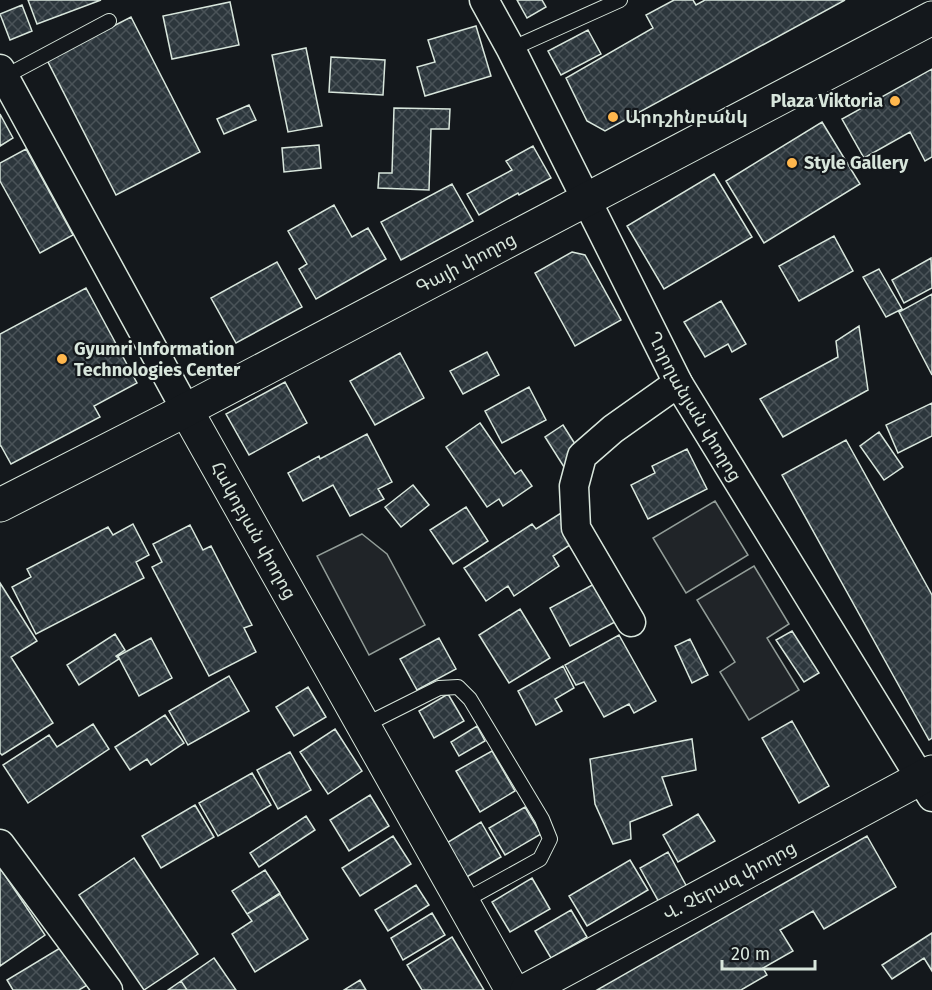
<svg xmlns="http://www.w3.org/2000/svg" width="932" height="990" font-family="'Fira Sans','Noto Sans Armenian',sans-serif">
<defs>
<pattern id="building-cross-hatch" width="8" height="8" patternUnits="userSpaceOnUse" patternTransform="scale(1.5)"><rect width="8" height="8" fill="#2c363c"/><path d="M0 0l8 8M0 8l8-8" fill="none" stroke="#4a5358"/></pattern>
</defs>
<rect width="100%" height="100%" fill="#14181c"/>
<path fill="#202428" stroke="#939e99" stroke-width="1.5" d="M715,501L748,555L686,593L653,538Z
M362,534L387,554L425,625L369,655L317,556Z
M754,566L789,624L767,638L799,690L749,720L720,672L735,662L697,600Z"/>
<path fill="url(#building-cross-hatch)" stroke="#d8e6dc" stroke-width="1.5" d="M28,0H101L37,24Z
M517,0H542L546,7L527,18Z
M674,0H693L696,5L705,0H845L605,131L587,121L566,78L653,28L646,15Z
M230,2L239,45L172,59L163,16Z
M22,5L32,31L10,40L0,14Z
M131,17L200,152L116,195L47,60Z
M476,26L491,76L425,96L417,67L435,62L428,40Z
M588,30L601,54L561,75L548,51Z
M306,48L322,126L288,132L272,55Z
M331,57L385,60L383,95L329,92Z
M932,69V157L925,161L910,132L864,158L842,119Z
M249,105L256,120L224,134L217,119Z
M394,108L450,109L449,129H431L429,190L378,188L379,173H392Z
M0,114L13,138L0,146Z
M822,122L860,184L764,243L726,181Z
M319,145L321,168L284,172L282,148Z
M533,146L551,178L519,195L518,193L479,215L467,194L512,170L506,161Z
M26,149L73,235L40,253L0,181V163Z
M714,174L752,237L664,289L627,226Z
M452,184L473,221L401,260L381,222Z
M334,205L352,237L368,228L386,259L316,299L299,269L307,264L288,231Z
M834,236L853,271L799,301L779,266Z
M572,252L585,255L621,320L575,346L535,273Z
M931,258L932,288L904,303L892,280Z
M277,262L302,307L236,343L211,298Z
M879,269L902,309L886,317L863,277Z
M86,288L137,383L94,406L100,417L11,464L1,446H0V334Z
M932,294V375L899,312Z
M721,301L746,344L732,352L728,344L705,357L684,322Z
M859,326L868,390L783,437L760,399L838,357L836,341Z
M487,352L499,375L463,394L450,371Z
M400,353L424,398L375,425L350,381Z
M285,382L307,423L249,455L226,414Z
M529,387L546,420L502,443L485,411Z
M932,403V436L898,453L886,425Z
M480,423L515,474L521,470L532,486L503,506L499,499L487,507L446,447Z
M563,425L582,455L564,467L545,437Z
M879,432L903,467L884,480L860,446Z
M367,434L392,482L378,489L384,499L350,516L333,485L303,501L288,473L319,456L320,459Z
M846,440L932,595V738L929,740L782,475Z
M687,449L707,489L648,519L631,485L655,473L652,466Z
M413,485L429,505L401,527L385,507Z
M466,507L488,541L453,564L430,530Z
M561,513L579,539L553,556L559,566L514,596L508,586L486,601L464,568L532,524L536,529Z
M133,524L149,555L136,562L144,578L36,634L12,587L31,577L27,569L108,527L113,535Z
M190,525L203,550L211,546L252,625L244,628L256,652L209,676L152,567L162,562L153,544Z
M0,583L37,641L11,657L53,723L2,755L0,753Z
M594,584L615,622L570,646L550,608Z
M520,609L550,658L509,683L479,635Z
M792,631L819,673L804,682L776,640Z
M115,634L125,650L116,656L119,659L79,685L67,665Z
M619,635L656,701L634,713L629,704L604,717L584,682L576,685L565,665Z
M151,638L172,678L139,696L118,656Z
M439,638L456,669L417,690L400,659Z
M690,639L708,675L692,683L675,646Z
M563,666L574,688L555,699L562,711L536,725L518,691Z
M229,676L249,711L188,745L169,711Z
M308,687L326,717L294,736L276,707Z
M448,694L464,721L434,738L419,711Z
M165,715L184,743L151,765L147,759L130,770L115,747Z
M792,721L829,786L799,803L762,738Z
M93,724L109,749L28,803L3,765L49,735L57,747Z
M477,726L485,741L459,756L451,742Z
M335,729L362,771L328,794L300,752Z
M692,739L696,770L662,777L672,805L630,822L631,839L613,844L595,804L590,759Z
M492,751L515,791L480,812L456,771Z
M290,752L311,790L278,809L257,770Z
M252,773L271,805L218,836L199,803Z
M370,795L389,826L349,851L330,820Z
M195,805L214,837L161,868L142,836Z
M525,807L541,834L505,855L489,828Z
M698,814L715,841L678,862L663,835Z
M306,816L315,830L259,867L250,853Z
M481,822L501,857L465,878L445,844Z
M393,836L411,864L360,896L342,868Z
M867,836L896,887L824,929L813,911L780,930L793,951L763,968L767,975L741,990H597Z
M668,852L688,889L660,904L640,868Z
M134,858L198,954L144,990L79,895Z
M630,860L648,890L587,926L569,896Z
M0,868L45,935L0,966Z
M265,870L280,893L247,914L232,891Z
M532,878L550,909L510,932L492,902Z
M416,885L429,905L388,931L375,910Z
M280,894L308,939L255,972L232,934L252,921L247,914Z
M571,910L587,937L551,958L535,931Z
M432,913L445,935L403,960L391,938Z
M932,933V971L924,958L892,979L882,965Z
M452,937L484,990H422L407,965Z
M65,945L89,984L79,990H13L7,980Z
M214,958L236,990H187L181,981Z
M360,980L366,990H344Z
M181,981L187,990H168Z"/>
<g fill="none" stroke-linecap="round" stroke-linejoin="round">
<g stroke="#d8e6dc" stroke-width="16">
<path id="lane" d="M511,49L620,0
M4,77L109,21
M363,726L439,688L458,687L470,699L542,819L550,839L540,859L462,902"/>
</g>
<g stroke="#d8e6dc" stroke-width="31">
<g id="street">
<path id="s1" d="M484,0L511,49L678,383L932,797"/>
<path d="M0,69L186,410"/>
<path d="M631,622L576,528L574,486L582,456L613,429L678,383"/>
<path d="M0,844L108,990"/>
</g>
</g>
<g stroke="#d8e6dc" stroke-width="35">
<g id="secondary">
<path id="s2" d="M186,410L512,990"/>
<path id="s3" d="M0,505L186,410L932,18"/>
<path id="s4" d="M527,990L932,772"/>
</g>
</g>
<use href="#lane" stroke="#14181c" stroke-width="14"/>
<use href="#street" stroke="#14181c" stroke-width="28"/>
<use href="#secondary" stroke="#14181c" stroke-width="33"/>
</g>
<g fill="#ffb74d" stroke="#14181c" stroke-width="2">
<circle cx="895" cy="101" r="6"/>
<circle cx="613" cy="117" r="6"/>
<circle cx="792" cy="163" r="6"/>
<circle cx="62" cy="359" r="6"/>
</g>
<g text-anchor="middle" stroke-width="4.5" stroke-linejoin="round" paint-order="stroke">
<g font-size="18" font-weight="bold" fill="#d8e6dc" stroke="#14181c" text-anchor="start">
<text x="883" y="107" text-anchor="end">Plaza Viktoria</text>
<text x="625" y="123">Արդշինբանկ</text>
<text x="804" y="169">Style Gallery</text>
<text x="74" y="355">Gyumri Information<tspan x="74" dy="21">Technologies Center</tspan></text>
</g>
<g font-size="18" fill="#d8e6dc" stroke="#14181c">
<text dy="6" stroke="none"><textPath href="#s3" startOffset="525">Գայի փողոց</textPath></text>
<text dy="6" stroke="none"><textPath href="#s1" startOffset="458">Ղորղանյան փողոց</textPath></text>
<text dy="6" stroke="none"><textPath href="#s2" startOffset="138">Հակոբյան փողոց</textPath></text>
<text dy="6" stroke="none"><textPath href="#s4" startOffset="230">Վ. Չերազ փողոց</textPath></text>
</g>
</g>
<path d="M722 960v9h93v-9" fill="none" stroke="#d8e6dc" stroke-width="3"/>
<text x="731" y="960" font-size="18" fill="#d8e6dc" stroke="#14181c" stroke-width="4.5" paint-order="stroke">20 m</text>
</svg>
